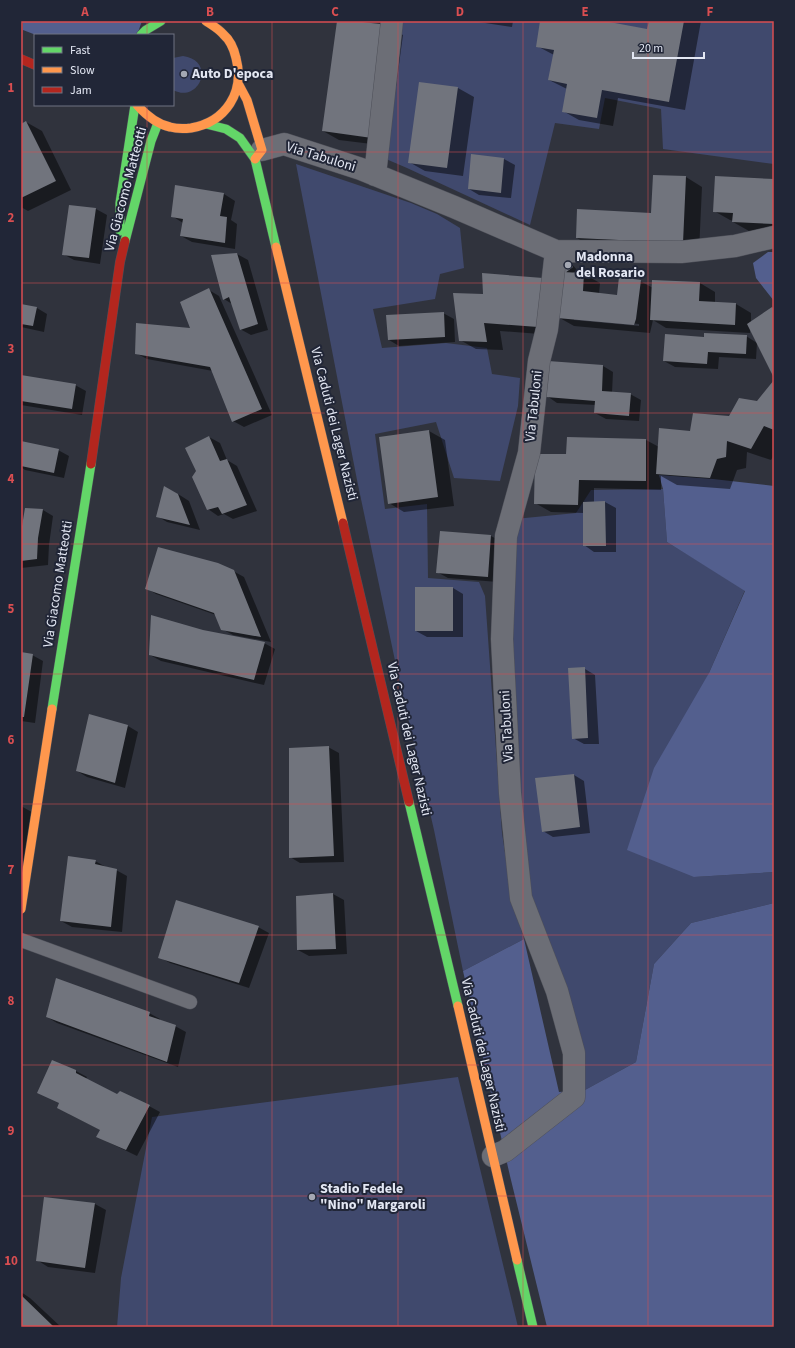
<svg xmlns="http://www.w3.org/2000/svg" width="795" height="1348" viewBox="0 0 795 1348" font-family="'Source Sans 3',sans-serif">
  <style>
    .green { fill: #40496d }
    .forest { fill: #535f8e }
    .shadow { fill: #0007; fill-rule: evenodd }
    .building { fill: #71747d }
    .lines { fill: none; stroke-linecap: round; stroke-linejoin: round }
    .lane-casing { stroke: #4e5059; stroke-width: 15 }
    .street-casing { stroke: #4e5059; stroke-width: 23 }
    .fast-casing { stroke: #4e5059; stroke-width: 10 }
    .slow-casing { stroke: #4e5059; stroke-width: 10 }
    .jam-casing { stroke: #4e5059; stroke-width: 10 }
    .lane { stroke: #6c6e76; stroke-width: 14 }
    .street { stroke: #6c6e76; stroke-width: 22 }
    .fast { stroke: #63d668; stroke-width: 9 }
    .slow { stroke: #ff974d; stroke-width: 9 }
    .jam { stroke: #b3261e; stroke-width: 9 }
    .grid { fill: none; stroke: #d94e51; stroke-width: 1; stroke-opacity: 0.55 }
    .poi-dot { fill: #a4a8b3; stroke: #212637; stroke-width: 1.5 }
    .labels { text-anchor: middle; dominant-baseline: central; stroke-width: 4; stroke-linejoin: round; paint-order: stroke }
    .poi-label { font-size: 14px; font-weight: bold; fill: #e3e7f3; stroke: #212637; text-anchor: start }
    .street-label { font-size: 14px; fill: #e3e7f3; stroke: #212637 }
    .neatline { fill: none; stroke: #d94e51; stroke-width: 1.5 }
    .grid-label { font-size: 13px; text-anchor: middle; font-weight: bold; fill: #d94e51 }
  </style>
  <rect width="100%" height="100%" fill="#30333d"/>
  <path class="green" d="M 398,21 L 774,21 L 774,164 L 663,149 L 661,109 L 605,98 L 599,129 L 555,123 L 530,225 L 407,168 L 379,156 Z
    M 183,56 C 217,61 199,104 173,90 L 173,58 Z
    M 296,164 L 411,203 L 437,214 L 460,228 L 464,268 L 440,274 L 435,299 L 373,309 L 382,348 L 446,343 L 487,348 L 492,374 L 520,378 L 518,406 L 500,481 L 454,478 L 436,422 L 375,434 L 385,509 L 427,504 L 428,578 L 479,582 L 485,596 L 502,833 L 512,899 L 524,939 L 463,971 L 434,830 L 397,670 L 357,480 Z
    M 663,489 L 667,542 L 745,590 L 709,673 L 694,877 L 774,872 L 774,903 L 691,923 L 654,964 L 636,1062 L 585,1090 L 528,889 L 507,645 L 515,519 L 576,513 L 591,490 Z
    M 458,1077 L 518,1327 L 117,1327 L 121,1278 L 152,1117 Z"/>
  <path class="forest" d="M 23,21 L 142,21 L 137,35 L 36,35 L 23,30 Z
    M 768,252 L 774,252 L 774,301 L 756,278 L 753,263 Z
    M 659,475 L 713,479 L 774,486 L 774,872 L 694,877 L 627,850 L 654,768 L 709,673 L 745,591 L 667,542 L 663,489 Z
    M 774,903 L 774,1327 L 547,1327 L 510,1176 L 463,971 L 524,939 L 559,1092 L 585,1090 L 636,1062 L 654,964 L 691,923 Z"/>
  <path class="shadow" d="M 338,21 L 387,26 L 403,35 L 388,146 L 339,140 L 323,131 Z
    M 472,21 L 513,21 L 512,27 Z
    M 541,21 L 608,21 L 607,23 L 648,30 L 650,21 L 701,21 L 685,110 L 618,98 L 613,126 L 579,120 L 563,111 L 567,89 L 549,80 L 554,55 L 537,46 Z
    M 420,83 L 458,88 L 474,97 L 463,176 L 425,171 L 409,162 Z
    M 26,122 L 42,131 L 71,190 L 28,211 L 21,207 L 21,125 Z
    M 472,155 L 504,159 L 515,165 L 511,198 L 479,195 L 469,189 Z
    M 654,176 L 686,177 L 702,187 L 699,252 L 592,247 L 577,238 L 652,214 Z
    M 774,180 L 774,232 L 749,231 L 733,222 L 733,221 L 730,220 L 714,211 Z
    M 176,186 L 224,194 L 235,201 L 231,220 L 237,224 L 235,249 L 192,242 L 181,236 L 183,223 L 172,216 Z
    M 70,206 L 96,209 L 107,215 L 100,264 L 74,260 L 63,254 Z
    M 237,254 L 248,260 L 268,330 L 251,335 L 240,329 L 232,304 L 224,299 Z
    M 566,260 L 571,263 L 577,270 L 573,273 L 584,274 L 600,283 L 599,294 L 618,296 L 640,281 L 653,288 L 700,283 L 715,292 L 715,303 L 736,304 L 751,313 L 751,323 L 774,309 L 774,376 L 750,329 L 750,333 L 666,328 L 653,320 L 650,333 L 574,326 L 558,317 L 567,273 L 560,265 ZM 574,318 L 639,324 L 639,326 L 574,320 Z
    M 209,290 L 219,296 L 272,415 L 244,427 L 233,421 L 213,371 L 147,359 L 136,353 L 191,329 Z
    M 484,295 L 553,335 L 500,331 L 503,350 L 476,349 L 460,340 Z
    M 21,305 L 37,308 L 47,314 L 44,332 L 21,327 Z
    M 443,313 L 454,319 L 455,342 L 399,346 L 389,340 Z
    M 746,336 L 757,343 L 756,359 L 719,357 L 718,369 L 675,367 L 664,361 L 705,338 Z
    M 603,366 L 613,372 L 612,393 L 630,394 L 641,400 L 639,421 L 606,419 L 595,413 L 596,405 L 557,403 L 547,396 Z
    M 21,376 L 75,385 L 86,391 L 82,415 L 21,405 Z
    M 774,382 L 774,455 L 771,460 L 747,452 L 746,468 L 737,470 L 730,489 L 677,485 L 661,476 L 661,490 L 594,488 L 594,503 L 605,502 L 616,508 L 616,552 L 594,552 L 584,545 L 584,513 L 551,512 L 535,503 L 567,455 L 646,440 L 659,447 L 691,432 L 730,417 L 758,402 Z
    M 429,431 L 445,440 L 454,506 L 404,512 L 389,503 Z
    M 209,437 L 220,443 L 227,460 L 237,466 L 257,511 L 233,519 L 224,514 L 218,516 L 208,509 Z
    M 21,442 L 58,450 L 69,456 L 64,478 L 25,470 L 21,467 Z
    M 178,494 L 189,501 L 200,530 L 167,522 L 157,516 Z
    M 43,510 L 53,516 L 49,545 L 48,565 L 21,568 L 21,539 Z
    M 441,532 L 491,536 L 502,542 L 498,582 L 448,578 L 437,572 Z
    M 233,571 L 244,577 L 271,642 L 233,635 L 222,629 L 216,615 L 156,594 L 146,588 Z
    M 453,588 L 463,594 L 463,637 L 427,637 L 416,631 Z
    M 202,631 L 264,643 L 275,649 L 264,685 L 161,661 L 150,655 Z
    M 21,653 L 32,655 L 43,661 L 35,723 L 21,721 Z
    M 585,669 L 595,675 L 599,744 L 584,744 L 573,738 Z
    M 128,726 L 138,732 L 125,788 L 87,777 L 77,771 Z
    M 328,747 L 339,753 L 344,862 L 300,863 L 290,857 Z
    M 574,775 L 584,781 L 590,833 L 553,837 L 543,831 Z
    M 21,806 L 37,815 L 21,913 Z
    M 95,861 L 106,867 L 116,870 L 127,876 L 122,932 L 72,927 L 61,921 Z
    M 333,894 L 344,900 L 347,954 L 309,956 L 298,950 L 297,896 Z
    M 258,927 L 269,933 L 249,988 L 170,963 L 159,957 Z
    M 149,1013 L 160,1019 L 160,1020 L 175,1026 L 186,1032 L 178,1067 L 57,1023 L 47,1017 Z
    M 76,1071 L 87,1077 L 86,1079 L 117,1095 L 149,1106 L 160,1112 L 137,1156 L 108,1142 L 101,1130 L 69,1114 Z
    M 45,1198 L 95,1204 L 106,1210 L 95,1273 L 48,1267 L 37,1260 Z
    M 21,1292 L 30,1298 L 61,1327 L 21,1327 Z"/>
  <path class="building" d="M 337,21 L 354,21 L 388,25 L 372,138 L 322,131 Z
    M 540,21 L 604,21 L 647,29 L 649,21 L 684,21 L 669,102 L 602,90 L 597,118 L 562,112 L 567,84 L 548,80 L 554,50 L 536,47 Z
    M 419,82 L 458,87 L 447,168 L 408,163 Z
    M 26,121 L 56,181 L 21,198 L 21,124 Z
    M 471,154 L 504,158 L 501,193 L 468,189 Z
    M 653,175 L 686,176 L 683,243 L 576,238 L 577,209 L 651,213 Z
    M 715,176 L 774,179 L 774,224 L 732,222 L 733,213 L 713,212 Z
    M 175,185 L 224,193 L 220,216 L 227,217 L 225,243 L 180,236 L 183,219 L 171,217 Z
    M 69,205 L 96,208 L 89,258 L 62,255 Z
    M 237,253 L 258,324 L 240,330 L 229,297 L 223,300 L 211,255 Z
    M 566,259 L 573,267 L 565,273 L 559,265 Z
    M 562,272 L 584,273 L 583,291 L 617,295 L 619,277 L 641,280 L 636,319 L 634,325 L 557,318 Z
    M 482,273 L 543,278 L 538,327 L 484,323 L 487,342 L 459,341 L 453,293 L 483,294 Z
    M 652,280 L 700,282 L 699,301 L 736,303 L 735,325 L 650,320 Z
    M 209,288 L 262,409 L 232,422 L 210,367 L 135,354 L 136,323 L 190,328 L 180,302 Z
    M 21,304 L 37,307 L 33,326 L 21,324 Z
    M 772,307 L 774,309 L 774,378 L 747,324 Z
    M 444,312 L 445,337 L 388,340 L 386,315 Z
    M 704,333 L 747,335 L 746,354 L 708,352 L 707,364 L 663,361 L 665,334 L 704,337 Z
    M 548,361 L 603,365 L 602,391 L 631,393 L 629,416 L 594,413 L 595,401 L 546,397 Z
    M 21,375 L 76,384 L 72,409 L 21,401 Z
    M 774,380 L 774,430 L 764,426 L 751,449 L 727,441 L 726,457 L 717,459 L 710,478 L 656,474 L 659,428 L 690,431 L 693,413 L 729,416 L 739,398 L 757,401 Z
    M 429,430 L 438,497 L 388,504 L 379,437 Z
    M 209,436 L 220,461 L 227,459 L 247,505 L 222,514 L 218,507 L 207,510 L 192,477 L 196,471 L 185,448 Z
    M 567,437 L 646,439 L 646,481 L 579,480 L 578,505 L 534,504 L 535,454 L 566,454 Z
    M 21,441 L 59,449 L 54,473 L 21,466 Z
    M 164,486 L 178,494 L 190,525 L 156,517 Z
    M 605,501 L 606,546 L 583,546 L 583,502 Z
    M 25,508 L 43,509 L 38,538 L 37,559 L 21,561 L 21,532 Z
    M 440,531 L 491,535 L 488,577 L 436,573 Z
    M 158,547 L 218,563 L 234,570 L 261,637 L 221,630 L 214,613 L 145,589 Z
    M 415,587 L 453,587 L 453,631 L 415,631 Z
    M 151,615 L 203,630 L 265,642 L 254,680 L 149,655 Z
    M 21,652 L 33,654 L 24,717 L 21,717 Z
    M 585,667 L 588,738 L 572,739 L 568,668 Z
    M 89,714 L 128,725 L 115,783 L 76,771 Z
    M 329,746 L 334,856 L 289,858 L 289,748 Z
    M 574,774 L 580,827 L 542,832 L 535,778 Z
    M 68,856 L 96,860 L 95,864 L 117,869 L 111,927 L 60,921 Z
    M 333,893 L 336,949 L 297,950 L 296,896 Z
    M 176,900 L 259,926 L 239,983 L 158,958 Z
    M 56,978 L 150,1012 L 149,1016 L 176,1025 L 167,1062 L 46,1017 Z
    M 52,1060 L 76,1070 L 76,1073 L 117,1094 L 120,1091 L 150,1105 L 126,1150 L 96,1137 L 100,1130 L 57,1108 L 59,1103 L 37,1093 Z
    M 44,1197 L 95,1203 L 85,1268 L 36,1261 Z
    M 21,1295 L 54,1327 L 21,1327 Z"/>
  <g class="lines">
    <g class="lane-casing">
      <path id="lane" d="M 21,940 L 190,1002"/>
    </g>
    <g class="street-casing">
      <path id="street" d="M 262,150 L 284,144 L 361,169 L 454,207 L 556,251 L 681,252 L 735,246 L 774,237
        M 375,175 L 392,21
        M 493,1156 L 505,1151 L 574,1097 L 574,1053 L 557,991 L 521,898 L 510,793 L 502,639 L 506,536 L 529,453 L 539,361 L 547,329 L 556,251"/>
    </g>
    <g class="fast-casing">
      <path id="fast" d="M 141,35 L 146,30 L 161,21
        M 206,124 L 226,129 L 240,138 L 255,159 L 276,247
        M 120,231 L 120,203 L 135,105
        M 125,241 L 151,141 L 158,123
        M 52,709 L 91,464
        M 409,802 L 458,1006
        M 517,1260 L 533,1327"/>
    </g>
    <g class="slow-casing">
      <path id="slow" d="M 239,85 L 247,100 L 262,150 L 255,159
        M 137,105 C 146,115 156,124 170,127 C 177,129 183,129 191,128 C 226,122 245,92 236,58 C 234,49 230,40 223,34 C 219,29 212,25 206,21
        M 276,247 L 343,523
        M 21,909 L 52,709
        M 458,1006 L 517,1260"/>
    </g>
    <g class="jam-casing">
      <path id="jam" d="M 21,59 L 35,65
        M 91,464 L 120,262 L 125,241
        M 343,523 L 409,802"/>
    </g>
    <use href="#lane" class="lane"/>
    <use href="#street" class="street"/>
    <use href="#fast" class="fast"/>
    <use href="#slow" class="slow"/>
    <use href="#jam" class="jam"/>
  </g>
  <path class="grid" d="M 147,21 L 147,35M 272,21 L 272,1327M 398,21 L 398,1327M 523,21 L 523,1327M 648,21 L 648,1327M 147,105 L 147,1327M 21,152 L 774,152M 21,283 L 774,283M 21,413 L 774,413M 21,544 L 774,544M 21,674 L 774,674M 21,804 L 774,804M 21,935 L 774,935M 21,1065 L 774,1065M 21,1196 L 774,1196"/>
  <g class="poi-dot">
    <circle cx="184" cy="74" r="4"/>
    <circle cx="568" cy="265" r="4"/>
    <circle cx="312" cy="1197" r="4"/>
  </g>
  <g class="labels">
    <g class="poi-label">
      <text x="192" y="74">Auto D'epoca</text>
      <text x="576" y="257">Madonna<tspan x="576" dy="16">del Rosario</tspan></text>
      <text x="320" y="1189">Stadio Fedele<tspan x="320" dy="16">"Nino" Margaroli</tspan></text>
    </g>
    <g class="street-label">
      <text transform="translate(321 157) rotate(17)">Via Tabuloni</text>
      <text transform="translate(126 189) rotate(-75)">Via Giacomo Matteotti</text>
      <text transform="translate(534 406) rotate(-84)">Via Tabuloni</text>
      <text transform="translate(334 424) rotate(76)">Via Caduti dei Lager Nazisti</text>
      <text transform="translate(58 584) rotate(-81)">Via Giacomo Matteotti</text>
      <text transform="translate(507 726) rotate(-93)">Via Tabuloni</text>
      <text transform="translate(409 739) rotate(77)">Via Caduti dei Lager Nazisti</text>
      <text transform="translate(483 1055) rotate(77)">Via Caduti dei Lager Nazisti</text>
    </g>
  </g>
  <rect width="795" height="1348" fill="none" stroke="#212637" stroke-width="44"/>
  <rect x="34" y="34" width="140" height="72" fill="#212637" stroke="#6f7382"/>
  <rect x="42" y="47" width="20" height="6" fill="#63d668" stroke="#6f7382"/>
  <text x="70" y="54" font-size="12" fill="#e3e7f3">Fast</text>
  <rect x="42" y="67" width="20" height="6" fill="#ff974d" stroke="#6f7382"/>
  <text x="70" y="74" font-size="12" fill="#e3e7f3">Slow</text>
  <rect x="42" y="87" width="20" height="6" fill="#b3261e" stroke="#6f7382"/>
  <text x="70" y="94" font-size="12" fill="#e3e7f3">Jam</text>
  <path d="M633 52v6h71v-6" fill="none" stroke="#e3e7f3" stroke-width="2"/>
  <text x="639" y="52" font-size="12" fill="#e3e7f3" stroke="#212637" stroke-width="3" paint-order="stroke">20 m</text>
  <rect x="22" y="22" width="751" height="1304" class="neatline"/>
  <g class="grid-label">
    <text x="85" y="16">A</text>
    <text x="210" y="16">B</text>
    <text x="335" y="16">C</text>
    <text x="460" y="16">D</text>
    <text x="585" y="16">E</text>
    <text x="710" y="16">F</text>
    <text x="11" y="92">1</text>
    <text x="11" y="222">2</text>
    <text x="11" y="353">3</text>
    <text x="11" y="483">4</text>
    <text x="11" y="613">5</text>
    <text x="11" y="744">6</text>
    <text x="11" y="874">7</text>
    <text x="11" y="1005">8</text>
    <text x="11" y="1135">9</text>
    <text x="11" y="1265">10</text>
  </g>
</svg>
